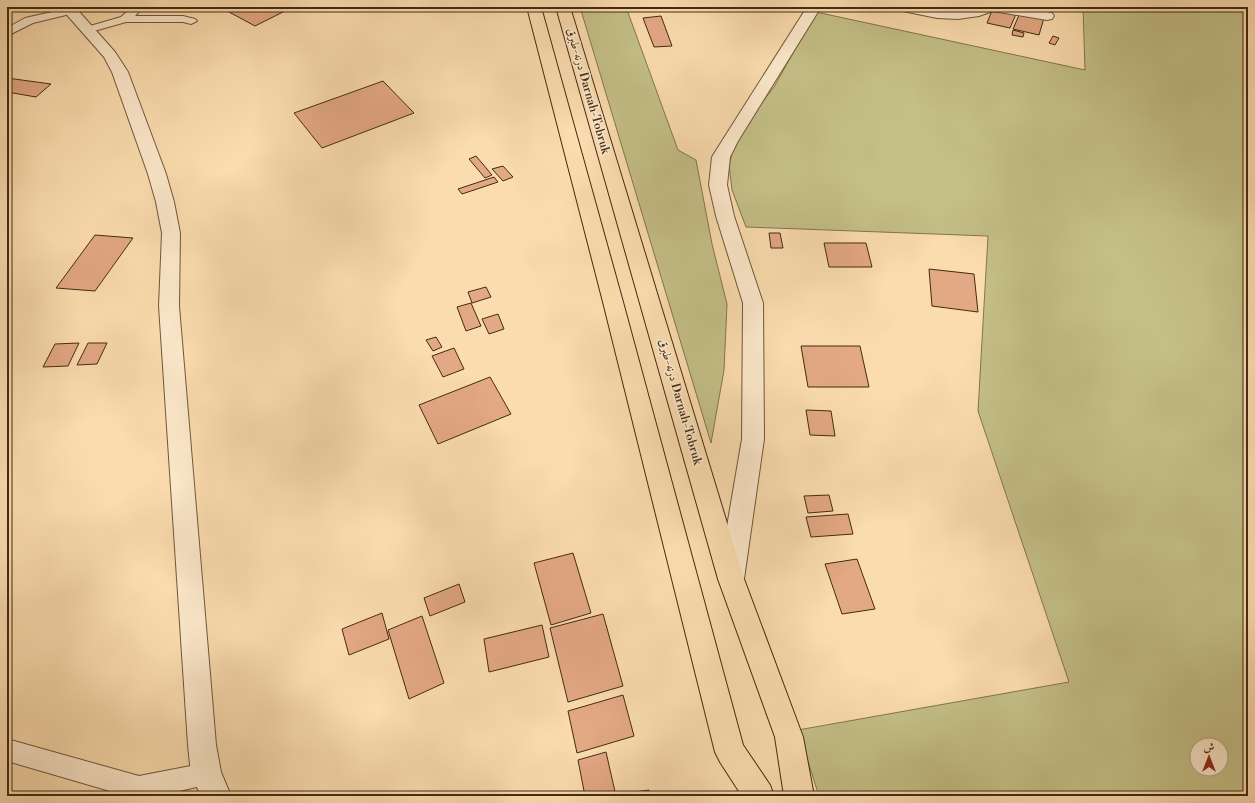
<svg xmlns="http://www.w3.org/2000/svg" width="1255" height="803" viewBox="0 0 1255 803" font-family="'Libre Bodoni',Amiri,serif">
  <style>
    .green { fill: #c4bf87; stroke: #83754c; fill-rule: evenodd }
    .building { fill: #e3a884; stroke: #422b12 }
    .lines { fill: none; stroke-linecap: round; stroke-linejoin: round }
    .lane-casing { stroke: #705739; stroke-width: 2 }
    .street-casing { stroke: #705739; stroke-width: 2 }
    .highway-casing { stroke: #422b12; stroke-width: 2 }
    .lane { fill: #fce8cb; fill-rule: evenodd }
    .street { fill: #fce8cb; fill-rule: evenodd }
    .highway { fill: #fbdcaf; fill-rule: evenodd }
    .labels { text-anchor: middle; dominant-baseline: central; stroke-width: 3.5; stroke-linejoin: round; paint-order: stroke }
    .street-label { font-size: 12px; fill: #422b12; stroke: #fce8cb }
  </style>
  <rect width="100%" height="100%" fill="#fbdcaf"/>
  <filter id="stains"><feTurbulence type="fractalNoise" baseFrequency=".005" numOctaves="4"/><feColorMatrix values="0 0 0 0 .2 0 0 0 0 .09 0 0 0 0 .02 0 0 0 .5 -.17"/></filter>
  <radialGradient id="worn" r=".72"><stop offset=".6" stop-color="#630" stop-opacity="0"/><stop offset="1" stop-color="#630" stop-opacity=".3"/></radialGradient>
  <path class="green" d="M 580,7 L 626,7 L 678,150 L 696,160 L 712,244 L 727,304 L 724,370 L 711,443 Z
    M 1083,7 L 1248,7 L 1248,796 L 819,796 L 798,730 L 1069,682 L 978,411 L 988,236 L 746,227 L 732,190 L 729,165 L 737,135 L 774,87 L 816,12 L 1085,70 ZM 1197,745 L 1221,745 L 1221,769 L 1197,769 Z"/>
  <path class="building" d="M 239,7 L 277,7 L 285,11 L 255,26 L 229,12 Z
    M 993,8 L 1016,14 L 1010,28 L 987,23 Z
    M 1020,13 L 1044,18 L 1039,35 L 1013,29 Z
    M 661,16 L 672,46 L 654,47 L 643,18 Z
    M 1013,30 L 1024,33 L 1023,37 L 1012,35 Z
    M 1053,36 L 1059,38 L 1055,45 L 1049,43 Z
    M 7,78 L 51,84 L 36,97 L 7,92 Z
    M 383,81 L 414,113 L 322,148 L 294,113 Z
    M 476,156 L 492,175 L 485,178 L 469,159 Z
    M 503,166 L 513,177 L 503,181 L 492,169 Z
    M 494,177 L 498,182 L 462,194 L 458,189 Z
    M 769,233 L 780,233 L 783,248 L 771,248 Z
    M 95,235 L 133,238 L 95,291 L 56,288 Z
    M 824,243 L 866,243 L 872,267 L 829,267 Z
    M 929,269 L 974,274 L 978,312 L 932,306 Z
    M 486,287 L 491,297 L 472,303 L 468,292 Z
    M 471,303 L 481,326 L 466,331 L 457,307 Z
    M 498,314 L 504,329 L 489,334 L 482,319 Z
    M 436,337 L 442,347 L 433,351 L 426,340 Z
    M 79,343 L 68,366 L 43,367 L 55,344 Z
    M 88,343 L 107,343 L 97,364 L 77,365 Z
    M 801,346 L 860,346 L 869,387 L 808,387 Z
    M 454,348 L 464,369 L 443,377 L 432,356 Z
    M 490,377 L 511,414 L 438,444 L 419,405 Z
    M 806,410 L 831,411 L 835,436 L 810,435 Z
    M 829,495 L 833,511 L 808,513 L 804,496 Z
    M 848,514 L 853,534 L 811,537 L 806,517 Z
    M 573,553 L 591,613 L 551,625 L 534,563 Z
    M 857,559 L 875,609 L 842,614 L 825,564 Z
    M 459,584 L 465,602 L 430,616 L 424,598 Z
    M 382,613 L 389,639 L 349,655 L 342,629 Z
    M 603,614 L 623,686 L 568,702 L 550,628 Z
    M 422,616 L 444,683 L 409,699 L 388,630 Z
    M 542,625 L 549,657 L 489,672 L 484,639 Z
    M 623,695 L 634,736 L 577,753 L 568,711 Z
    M 606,752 L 616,796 L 585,796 L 578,760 Z
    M 649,790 L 649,796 L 620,796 L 620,794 Z"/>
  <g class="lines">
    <g class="lane-casing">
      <path id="lane" d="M 132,7 L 143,7 L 135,16 L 183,16 L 195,19 L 197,21 L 191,24 L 183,22 L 126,22 L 87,33 L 81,30 L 83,28 L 121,17 Z
        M 70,8 L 74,9 L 75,11 L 74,13 L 33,23 L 7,36 L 7,28 L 25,18 Z
        M 7,739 L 139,776 L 206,763 L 214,766 L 217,774 L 214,782 L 206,785 L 156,796 L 127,796 L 7,761 Z"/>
    </g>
    <g class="street-casing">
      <path id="street" d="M 60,7 L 75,7 L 115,52 L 128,72 L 166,174 L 174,202 L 180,233 L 179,306 L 216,745 L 221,772 L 231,796 L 201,796 L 191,774 L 188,745 L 159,306 L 162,233 L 156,202 L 148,174 L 112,72 L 104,57 Z
        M 807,7 L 821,7 L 738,141 L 730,157 L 727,185 L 734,216 L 763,303 L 764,439 L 744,579 L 740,587 L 731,591 L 722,587 L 718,579 L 742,439 L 743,303 L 716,216 L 709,185 L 712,157 L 722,141 Z
        M 896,7 L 924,7 L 958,11 L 978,7 L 1020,7 L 1052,13 L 1054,16 L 1052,19 L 1047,20 L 993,11 L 979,16 L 958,19 L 937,18 L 903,11 L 898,10 Z"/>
    </g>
    <g class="highway-casing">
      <path id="highway" d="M 527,7 L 541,7 L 623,302 L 743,745 L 770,785 L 774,796 L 742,796 L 720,762 L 715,752 L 603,302 Z
        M 556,7 L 570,7 L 744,579 L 803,737 L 814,796 L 784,796 L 775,737 L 718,579 Z"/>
    </g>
    <use href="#lane" class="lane"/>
    <use href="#street" class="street"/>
    <use href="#highway" class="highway"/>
  </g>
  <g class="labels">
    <g class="street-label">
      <text transform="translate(588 91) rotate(74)">درنه-طبرق Darnah-Tobruk</text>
      <text transform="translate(680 402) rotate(74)">درنه-طبرق Darnah-Tobruk</text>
    </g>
  </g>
  <rect width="1255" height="803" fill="none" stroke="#fbdcaf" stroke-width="24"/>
  <rect x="8" y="8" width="1239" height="787" fill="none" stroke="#422b12" stroke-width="2"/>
  <rect x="12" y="12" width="1231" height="779" fill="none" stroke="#422b12"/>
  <g transform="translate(1209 757)"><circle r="19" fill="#fce8cb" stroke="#b29c81"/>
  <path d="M0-3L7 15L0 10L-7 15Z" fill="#8f2418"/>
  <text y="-6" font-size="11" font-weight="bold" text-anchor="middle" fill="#422b12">ش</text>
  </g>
  <rect width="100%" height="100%" filter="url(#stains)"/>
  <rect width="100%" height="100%" fill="url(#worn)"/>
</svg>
